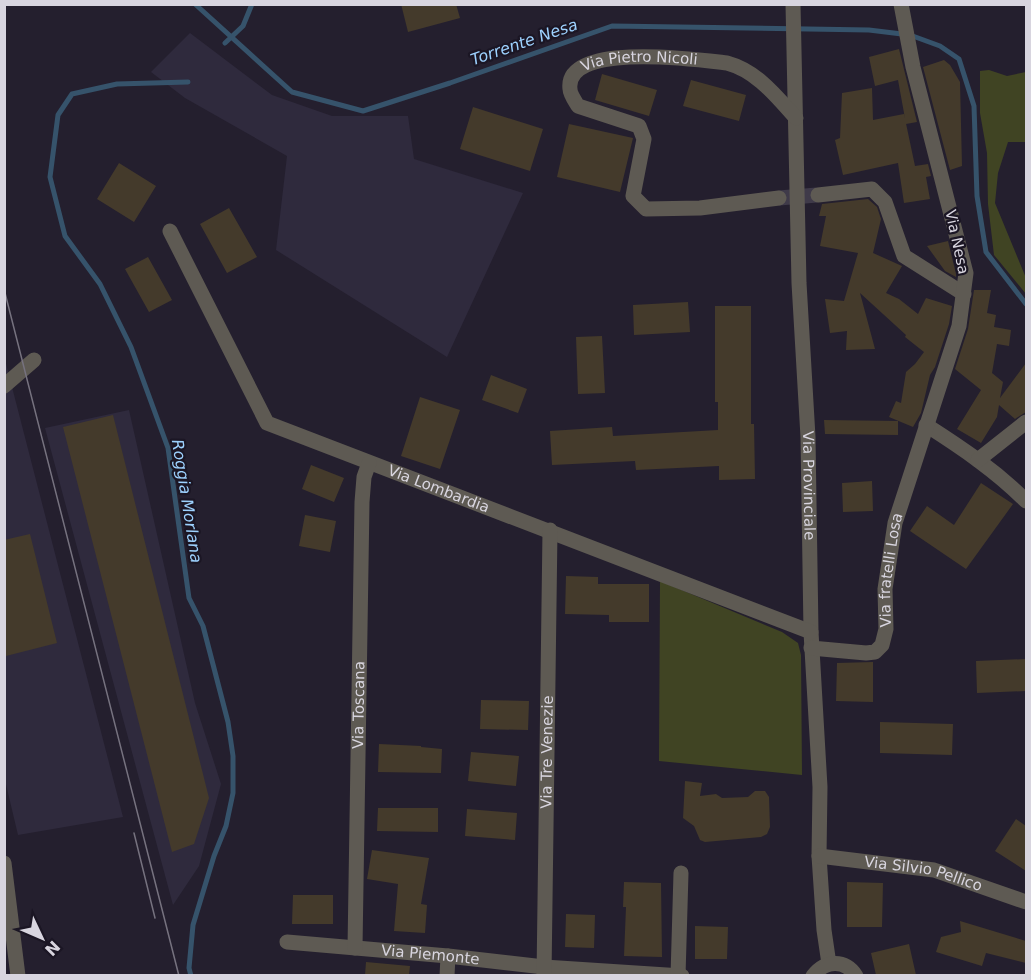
<svg xmlns="http://www.w3.org/2000/svg" width="1031" height="980" viewBox="0 0 1031 980" font-family="'DejaVu Sans',sans-serif">
  <style>
    .built { fill: #2f2a3d }
    .green { fill: #404423 }
    .lines { fill: none; stroke-linecap: round; stroke-linejoin: round }
    .stream { stroke: #36536b; stroke-width: 5 }
    .building { fill: #443a2b }
    .minor-tunnel { stroke: #3f3a49; stroke-width: 15; stroke-dasharray: 15 8; stroke-linecap: butt }
    .minor { stroke: #5e5a53; stroke-width: 15 }
    .tram { stroke: #76727f; stroke-width: 1.5 }
    .labels { text-anchor: middle; dominant-baseline: central; stroke-width: 4.5; stroke-linejoin: round; paint-order: stroke }
    .street-label { font-size: 15px; fill: #d8d5df; stroke: #1b1624 }
    .water-label { font-size: 16px; font-style: italic; fill: #9dd1fe; stroke: #1b1624 }
  </style>
  <rect width="100%" height="100%" fill="#241f2e"/>
  <path class="built" d="M 190,33 L 272,95 L 332,116 L 408,116 L 414,159 L 523,193 L 447,357 L 276,250 L 287,156 L 185,98 L 151,72 Z
    M 4,356 L 123,817 L 18,835 L 4,776 Z
    M 129,410 L 195,703 L 221,784 L 199,866 L 173,905 L 45,428 Z"/>
  <path class="green" d="M 989,70 L 1007,76 L 1026,72 L 1026,142 L 1008,142 L 998,173 L 995,203 L 1026,278 L 1026,294 L 994,255 L 988,204 L 987,153 L 980,113 L 980,71 Z
    M 660,581 L 782,632 L 798,643 L 801,655 L 802,775 L 659,761 Z"/>
  <g class="lines">
    <path class="stream" d="M 195,4 L 292,92 L 363,111 L 450,83 L 612,26 L 869,30 L 910,35 L 940,46 L 959,59 L 974,106 L 977,196 L 986,252 L 1026,304
      M 225,43 L 243,26 L 252,4
      M 188,82 L 117,84 L 72,94 L 58,115 L 50,177 L 65,236 L 100,284 L 131,347 L 168,448 L 189,598 L 203,626 L 228,722 L 233,756 L 233,793 L 226,826 L 214,856 L 193,925 L 189,968 L 191,976"/>
  </g>
  <path class="building" d="M 401,4 L 456,4 L 460,18 L 408,32 Z
    M 899,49 L 917,122 L 906,124 L 898,80 L 875,86 L 869,57 Z
    M 944,60 L 950,65 L 960,82 L 962,166 L 950,170 L 923,67 Z
    M 602,74 L 657,90 L 649,116 L 595,100 Z
    M 691,80 L 746,95 L 739,121 L 683,106 Z
    M 872,88 L 873,120 L 904,114 L 915,166 L 928,164 L 931,176 L 926,177 L 930,199 L 904,203 L 898,163 L 843,175 L 835,140 L 840,138 L 842,93 Z
    M 473,107 L 543,129 L 530,171 L 460,149 Z
    M 569,124 L 633,138 L 620,192 L 557,177 Z
    M 119,163 L 156,186 L 134,222 L 97,199 Z
    M 868,199 L 877,207 L 881,219 L 873,253 L 902,266 L 886,293 L 899,299 L 918,314 L 926,298 L 952,306 L 949,324 L 935,367 L 930,375 L 921,413 L 913,427 L 889,417 L 896,401 L 901,403 L 906,372 L 915,364 L 924,352 L 905,337 L 906,335 L 860,293 L 875,349 L 846,350 L 847,331 L 830,333 L 825,299 L 844,301 L 858,253 L 820,246 L 826,216 L 819,216 L 822,204 Z
    M 229,208 L 257,257 L 227,273 L 200,224 Z
    M 948,241 L 956,274 L 956,277 L 945,271 L 927,246 Z
    M 148,257 L 172,300 L 149,312 L 125,269 Z
    M 974,290 L 991,290 L 987,313 L 996,315 L 994,327 L 1011,330 L 1009,346 L 997,344 L 992,373 L 1003,382 L 1000,398 L 1026,363 L 1026,412 L 1015,419 L 999,405 L 997,417 L 981,443 L 957,429 L 981,390 L 955,369 L 968,329 Z
    M 688,302 L 690,332 L 634,335 L 633,305 Z
    M 715,306 L 751,306 L 751,424 L 754,424 L 755,479 L 719,480 L 719,466 L 636,470 L 635,461 L 552,465 L 550,431 L 612,427 L 613,436 L 718,430 L 718,402 L 715,402 Z
    M 602,336 L 605,393 L 578,394 L 576,337 Z
    M 491,375 L 527,389 L 518,413 L 482,400 Z
    M 420,397 L 460,410 L 440,469 L 401,456 Z
    M 113,415 L 209,798 L 194,844 L 172,852 L 63,427 Z
    M 824,420 L 898,421 L 898,435 L 825,434 Z
    M 311,465 L 344,478 L 334,502 L 302,489 Z
    M 872,481 L 873,511 L 843,512 L 842,483 Z
    M 981,483 L 1013,504 L 966,569 L 910,531 L 927,506 L 954,525 Z
    M 305,515 L 336,521 L 330,552 L 299,546 Z
    M 30,534 L 57,643 L 6,656 L 4,648 L 4,540 Z
    M 566,576 L 598,577 L 598,584 L 649,584 L 649,622 L 609,622 L 609,615 L 565,614 Z
    M 1026,659 L 1026,691 L 977,693 L 976,661 Z
    M 873,662 L 873,702 L 836,701 L 837,663 Z
    M 481,700 L 529,701 L 528,730 L 480,729 Z
    M 880,722 L 953,724 L 952,755 L 880,753 Z
    M 379,744 L 421,746 L 421,747 L 442,749 L 441,773 L 378,772 Z
    M 471,752 L 519,756 L 516,786 L 468,781 Z
    M 685,781 L 702,783 L 700,796 L 716,794 L 722,798 L 748,797 L 755,791 L 765,791 L 769,797 L 770,827 L 767,834 L 761,837 L 705,842 L 700,840 L 694,826 L 683,818 Z
    M 378,808 L 438,808 L 438,832 L 377,831 Z
    M 467,809 L 517,813 L 515,840 L 465,836 Z
    M 1016,819 L 1026,826 L 1026,871 L 995,851 Z
    M 372,850 L 429,858 L 421,904 L 427,905 L 425,933 L 394,931 L 398,884 L 367,879 Z
    M 624,882 L 661,883 L 662,957 L 624,956 L 626,907 L 623,907 Z
    M 847,882 L 883,883 L 882,927 L 847,927 Z
    M 293,895 L 333,895 L 333,924 L 292,924 Z
    M 566,914 L 595,915 L 594,948 L 565,947 Z
    M 960,921 L 1026,941 L 1026,963 L 986,953 L 982,966 L 936,952 L 941,937 L 961,932 Z
    M 695,926 L 728,927 L 727,959 L 695,959 Z
    M 909,944 L 916,975 L 876,975 L 871,953 Z
    M 366,962 L 410,966 L 409,975 L 365,975 Z"/>
  <g class="lines">
    <path class="minor-tunnel" d="M 779,198 L 818,195"/>
    <g class="minor">
      <path id="s1" d="M 793,4 L 799,283 L 808,437 L 811,632 L 820,787 L 819,856 L 824,930 L 829,964"/>
      <path d="M 818,195 L 872,189 L 885,202 L 904,256 L 964,294"/>
      <path id="s2" d="M 779,198 L 700,208 L 646,209 L 633,196 L 644,139 L 639,126 L 578,106 C 575,101 570,94 570,89 C 564,41 700,60 727,63 C 757,71 776,96 796,118"/>
      <path id="s3" d="M 170,231 L 267,423 L 811,632"/>
      <path d="M 4,386 L 34,360"/>
      <path d="M 926,425 C 962,448 996,471 1026,501"/>
      <path d="M 978,460 L 1026,422"/>
      <path id="s4" d="M 811,648 L 866,653 L 875,652 L 882,645 L 886,629 L 885,589 L 895,523 L 959,326 L 966,273 L 913,67 L 901,4"/>
      <path id="s5" d="M 819,856 L 934,870 L 1026,902"/>
      <path d="M 4,863 L 18,976"/>
      <path id="s6" d="M 287,942 L 448,956 L 544,967 L 682,976"/>
      <path id="s7" d="M 355,948 L 362,502 L 364,477 L 369,463"/>
      <path d="M 447,976 L 448,956"/>
      <path id="s8" d="M 544,976 L 550,530"/>
      <path d="M 678,976 L 681,873"/>
      <path d="M 813,976 C 825,960 845,959 856,976"/>
    </g>
    <path class="tram" d="M 4,289 L 179,976
      M 134,833 L 155,918"/>
  </g>
  <g class="labels">
    <g class="street-label">
      <text stroke="none"><textPath href="#s2" startOffset="392">Via Pietro Nicoli</textPath></text>
      <text transform="translate(957 242) rotate(78)">Via Nesa</text>
      <text stroke="none"><textPath href="#s1" startOffset="482">Via Provinciale</textPath></text>
      <text stroke="none"><textPath href="#s3" startOffset="399">Via Lombardia</textPath></text>
      <text stroke="none"><textPath href="#s4" startOffset="150">Via fratelli Losa</textPath></text>
      <text stroke="none"><textPath href="#s7" startOffset="243">Via Toscana</textPath></text>
      <text stroke="none"><textPath href="#s8" startOffset="224">Via Tre Venezie</textPath></text>
      <text stroke="none"><textPath href="#s5" startOffset="106">Via Silvio Pellico</textPath></text>
      <text stroke="none"><textPath href="#s6" startOffset="144">Via Piemonte</textPath></text>
    </g>
    <g class="water-label">
      <text transform="translate(524 42) rotate(-19)">Torrente Nesa</text>
      <text transform="translate(187 501) rotate(81)">Roggia Morlana</text>
    </g>
  </g>
  <rect width="1031" height="980" fill="none" stroke="#d8d5df" stroke-width="12"/>
  <g transform="translate(42 938) rotate(134)" stroke="#1b1624" stroke-width="4.5" paint-order="stroke">
  <path d="M0-4.5L10 22L0 15L-10 22Z" fill="#d8d5df"/>
  <text y="-9" font-size="16" font-weight="bold" text-anchor="middle" fill="#d8d5df">N</text>
  </g>
</svg>
